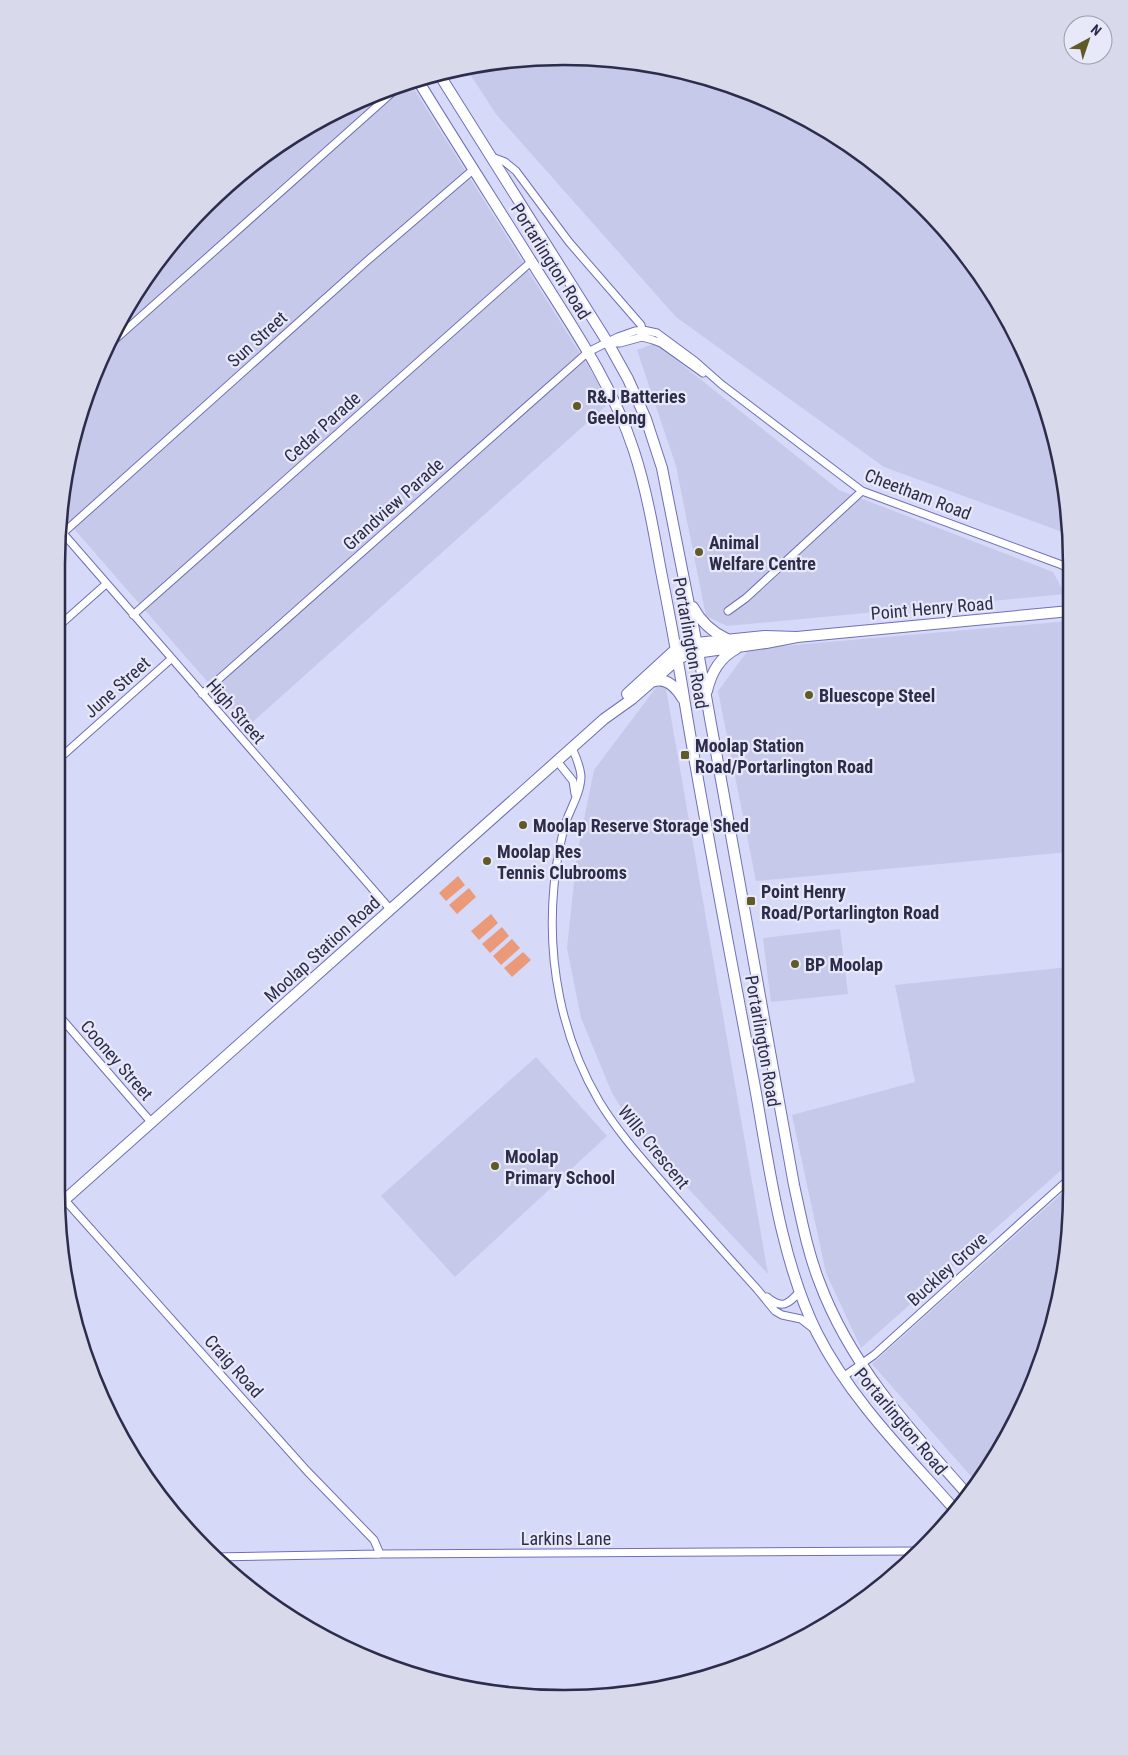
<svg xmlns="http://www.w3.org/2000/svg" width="1128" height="1755" viewBox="0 0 1128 1755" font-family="'Roboto Condensed',sans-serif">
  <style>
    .built { fill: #c7c9ea }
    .green { fill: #ea9a79 }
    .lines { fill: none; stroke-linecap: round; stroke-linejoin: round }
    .street-casing { stroke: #706fb7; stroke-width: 9 }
    .secondary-casing { stroke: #706fb7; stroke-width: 12 }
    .street { stroke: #fff; stroke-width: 7 }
    .secondary { stroke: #fff; stroke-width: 10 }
    .poi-dot { fill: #605a27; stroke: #e7e8f8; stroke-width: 2 }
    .labels { text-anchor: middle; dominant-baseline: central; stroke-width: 4.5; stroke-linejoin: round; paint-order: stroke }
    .street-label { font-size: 18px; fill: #2d2d4b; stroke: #e7e8f8 }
    .poi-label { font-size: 18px; font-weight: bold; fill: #2d2d4b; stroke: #e7e8f8; text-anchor: start }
    .rim { fill: none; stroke: #2d2d4b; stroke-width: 2.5 }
  </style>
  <rect width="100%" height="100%" fill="#d7d9f9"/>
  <path class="built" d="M 597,57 L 696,74 L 789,109 L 873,161 L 967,255 L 1019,339 L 1054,432 L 1071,535 L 884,467 L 676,317 L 496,114 L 466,68 L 498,61 Z
    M 409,81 L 605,393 L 608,404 L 247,727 L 61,514 L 61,498 L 95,369 L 161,255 L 229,182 L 310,124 L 401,83 Z
    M 655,343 L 839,490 L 1053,572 L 1065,594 L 727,626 L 706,616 L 676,466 L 637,350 Z
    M 1070,621 L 1069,852 L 756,881 L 718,691 L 749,649 Z
    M 664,677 L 768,1274 L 638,1135 L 612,1093 L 581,1018 L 567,948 L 577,854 L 594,770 Z
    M 840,929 L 848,994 L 771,1002 L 763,938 Z
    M 1069,967 L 1068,1164 L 861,1348 L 826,1273 L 792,1115 L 915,1082 L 895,985 Z
    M 536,1057 L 607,1136 L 455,1277 L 381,1196 Z
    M 1068,1188 L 1067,1257 L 1033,1385 L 977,1483 L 872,1364 Z"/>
  <path class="green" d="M 458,876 L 465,885 L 446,901 L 439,893 Z
    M 469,888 L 476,897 L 457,914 L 449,905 Z
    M 491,914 L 498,923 L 479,940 L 471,931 Z
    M 502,927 L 509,936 L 490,953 L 482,944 Z
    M 512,939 L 520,948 L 501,965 L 493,956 Z
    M 523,952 L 531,960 L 512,977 L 504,968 Z"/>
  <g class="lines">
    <g class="street-casing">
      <path id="street" d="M 492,157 L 505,162 L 516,171 L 569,242 L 641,325 L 644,337
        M 608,343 L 620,343 L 642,337 L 653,340 L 661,343 L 703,373
        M 110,344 L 404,82
        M 61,531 L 390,909
        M 63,533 L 367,261 L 474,169
        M 728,611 L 746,598 L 862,491
        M 133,615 L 532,261
        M 61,624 L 106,584
        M 202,694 L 588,352 L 618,337 L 635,331 L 643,330 L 657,333 L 695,361 L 721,384 L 862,491 L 1062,565 L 1070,571
        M 572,748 C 576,757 580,765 581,776 C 581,791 572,806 567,819 C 560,841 556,863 554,886 C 547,960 561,1036 599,1101 C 619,1134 644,1161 669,1190 C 698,1223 727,1256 757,1289 L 775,1311 L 782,1315 L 801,1319 L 815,1330
        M 61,757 L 171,659
        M 557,761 L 573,781 L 575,794
        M 61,1018 L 151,1122
        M 64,1199 L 307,1471 L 374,1540 L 380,1554
        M 767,1297 C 782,1310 789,1304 800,1291
        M 843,1377 L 874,1355 L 1068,1180
        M 213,1557 L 380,1554 L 919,1551"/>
    </g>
    <g class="secondary-casing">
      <path id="secondary" d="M 439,74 L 608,343 L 628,379 L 646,419 L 662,468 L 695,635 L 794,1185 C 801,1217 807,1250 819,1281 C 850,1365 910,1430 969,1496
        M 417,79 C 457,144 498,208 538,272 C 574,329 613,386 634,451 C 646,488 653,527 660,566 C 669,612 678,658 685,704 C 706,831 731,957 754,1082 C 769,1164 780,1258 817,1333 C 851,1400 907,1455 956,1511
        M 693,607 C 701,622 712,632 727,639
        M 652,682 C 666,676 676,687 683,699
        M 707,691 C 711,673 719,658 736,649
        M 627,694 L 676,649 L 686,644 L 765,636 L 797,637 L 1070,611
        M 61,1203 L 557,761 L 604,719 L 632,699 L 678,659 L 689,654 L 766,643 L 797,637"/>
    </g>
    <use href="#street" class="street"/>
    <use href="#secondary" class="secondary"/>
  </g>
  <g class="poi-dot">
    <circle cx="577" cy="406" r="5"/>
    <circle cx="699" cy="552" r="5"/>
    <circle cx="809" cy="695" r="5"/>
    <rect x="680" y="750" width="10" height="10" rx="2.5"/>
    <circle cx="523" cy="825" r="5"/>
    <circle cx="487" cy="861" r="5"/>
    <rect x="746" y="896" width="10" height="10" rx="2.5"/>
    <circle cx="795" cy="964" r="5"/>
    <circle cx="495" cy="1166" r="5"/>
  </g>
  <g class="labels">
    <g class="street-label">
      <text transform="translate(551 261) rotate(58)">Portarlington Road</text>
      <text transform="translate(257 339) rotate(-42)">Sun Street</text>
      <text transform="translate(322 427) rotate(-42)">Cedar Parade</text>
      <text transform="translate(918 494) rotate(21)">Cheetham Road</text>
      <text transform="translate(393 504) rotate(-42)">Grandview Parade</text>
      <text transform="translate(932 608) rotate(-5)">Point Henry Road</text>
      <text transform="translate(691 643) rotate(80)">Portarlington Road</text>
      <text transform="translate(117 687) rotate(-42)">June Street</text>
      <text transform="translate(236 711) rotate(49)">High Street</text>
      <text transform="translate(322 949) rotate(-42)">Moolap Station Road</text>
      <text transform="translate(763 1041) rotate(80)">Portarlington Road</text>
      <text transform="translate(117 1060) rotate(49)">Cooney Street</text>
      <text transform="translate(654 1147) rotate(51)">Wills Crescent</text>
      <text transform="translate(947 1269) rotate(-42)">Buckley Grove</text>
      <text transform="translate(234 1366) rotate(48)">Craig Road</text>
      <text transform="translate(901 1421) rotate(50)">Portarlington Road</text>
      <text x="566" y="1538">Larkins Lane</text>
    </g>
    <g class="poi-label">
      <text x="587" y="396">R&amp;J Batteries<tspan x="587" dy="21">Geelong</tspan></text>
      <text x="709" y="542">Animal<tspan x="709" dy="21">Welfare Centre</tspan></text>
      <text x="819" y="695">Bluescope Steel</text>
      <text x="695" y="745">Moolap Station<tspan x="695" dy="21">Road/Portarlington Road</tspan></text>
      <text x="533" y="825">Moolap Reserve Storage Shed</text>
      <text x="497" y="851">Moolap Res<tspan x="497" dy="21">Tennis Clubrooms</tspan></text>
      <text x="761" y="891">Point Henry<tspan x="761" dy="21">Road/Portarlington Road</tspan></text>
      <text x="805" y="964">BP Moolap</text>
      <text x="505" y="1156">Moolap<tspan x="505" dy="21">Primary School</tspan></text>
    </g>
  </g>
  <path d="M0 0H1128V1755H0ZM564 65H564A499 499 0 0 1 1063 564V1191A499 499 0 0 1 564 1690H564A499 499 0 0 1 65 1191V564A499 499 0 0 1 564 65Z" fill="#d8d9ea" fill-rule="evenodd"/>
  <path class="rim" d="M564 65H564A499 499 0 0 1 1063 564V1191A499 499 0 0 1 564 1690H564A499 499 0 0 1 65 1191V564A499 499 0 0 1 564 65Z"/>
  <g transform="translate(1088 40) rotate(40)"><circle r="24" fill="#e7e8f8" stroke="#9d9db3"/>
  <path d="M0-4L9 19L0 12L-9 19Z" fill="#605a27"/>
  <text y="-8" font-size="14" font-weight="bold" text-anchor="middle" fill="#2d2d4b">N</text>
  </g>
</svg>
